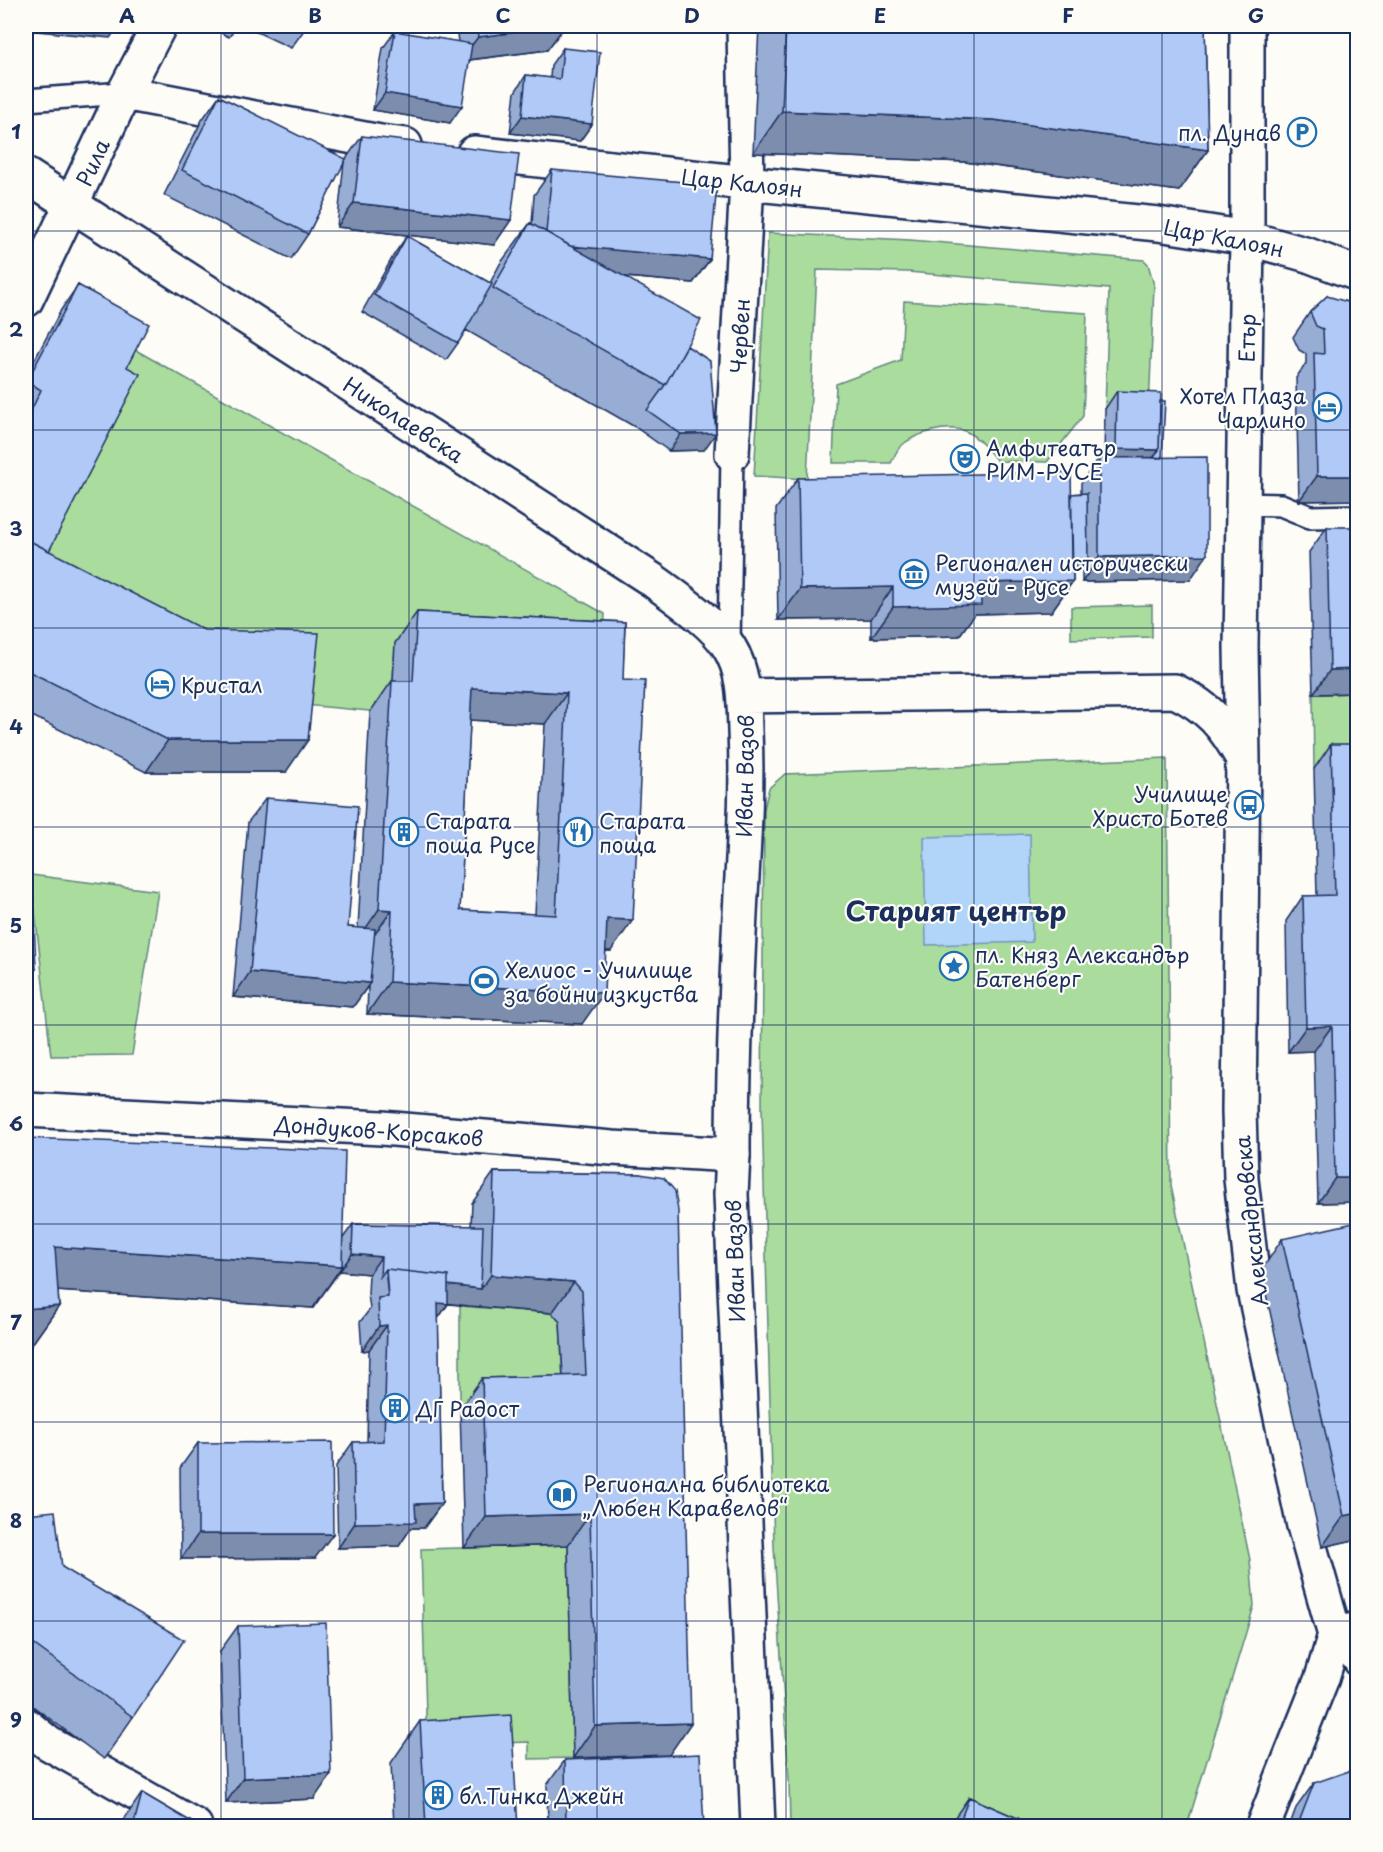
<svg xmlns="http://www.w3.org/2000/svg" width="1383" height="1852" viewBox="0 0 1383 1852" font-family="'Playpen Sans',sans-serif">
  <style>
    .green { fill: #aadc9d; stroke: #62867e; stroke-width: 1.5 }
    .water { fill: #b0d5f9; stroke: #7493bb; stroke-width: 1.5 }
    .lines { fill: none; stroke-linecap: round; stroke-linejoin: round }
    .service-casing { stroke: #1b2f5e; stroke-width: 26 }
    .minor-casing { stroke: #1b2f5e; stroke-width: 38 }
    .tertiary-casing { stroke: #1b2f5e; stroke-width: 38 }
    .service { stroke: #fdfcf7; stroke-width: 21 }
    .minor { stroke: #fdfcf7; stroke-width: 33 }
    .tertiary { stroke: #fdfcf7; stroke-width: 33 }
    .wall { fill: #98add4; stroke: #1b2f5e; stroke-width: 1.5; fill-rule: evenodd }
    .shaded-wall { fill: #7c8dad; stroke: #1b2f5e; stroke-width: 1.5 }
    .building { fill: #b1c9f7; stroke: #1b2f5e; stroke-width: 1.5; fill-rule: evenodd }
    .grid { fill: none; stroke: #1b2f5e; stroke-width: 1.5; stroke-opacity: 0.55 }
    .labels { text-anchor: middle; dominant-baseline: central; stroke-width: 4.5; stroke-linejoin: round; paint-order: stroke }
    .poi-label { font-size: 21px; fill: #1b2f5e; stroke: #fdfcf7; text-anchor: start }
    .street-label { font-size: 21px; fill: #1b2f5e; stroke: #fdfcf7 }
    .district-label { font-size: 27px; font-weight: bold; fill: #1b2f5e; stroke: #fdfcf7 }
    .neatline { fill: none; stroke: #1b2f5e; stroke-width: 2 }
    .grid-label { font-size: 20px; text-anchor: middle; font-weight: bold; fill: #1b2f5e }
  </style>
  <rect width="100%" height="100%" fill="#fdfcf7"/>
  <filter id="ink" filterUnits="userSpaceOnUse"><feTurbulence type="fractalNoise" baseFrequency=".0167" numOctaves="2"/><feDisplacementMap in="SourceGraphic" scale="12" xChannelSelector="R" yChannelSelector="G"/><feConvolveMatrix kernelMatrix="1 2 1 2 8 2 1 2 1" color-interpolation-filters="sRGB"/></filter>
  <g filter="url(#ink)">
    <path class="green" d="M 768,233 L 910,240 L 1144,260 L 1148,264 L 1154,285 L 1149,410 L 1105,409 L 1109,289 L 908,272 L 817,270 L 807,479 L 754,476 Z
      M 904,301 L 1087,313 L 1083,416 L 1047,462 L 997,461 C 989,451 979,438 967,432 C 948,424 914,433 900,447 C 896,451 894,458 891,463 L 833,463 L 836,384 L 901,360 Z
      M 132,348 L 605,614 L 603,653 L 395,643 L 391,713 L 293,704 L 28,584 L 109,392 Z
      M 1152,605 L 1152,637 L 1071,639 L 1071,607 Z
      M 1357,693 L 1357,768 L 1314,769 L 1313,694 Z
      M 1167,758 L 1171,1185 L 1250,1560 L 1254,1606 L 1187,1826 L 790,1826 L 789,1780 L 774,1547 L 762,1110 L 764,809 L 769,788 L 785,774 Z
      M 31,875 L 158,891 L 132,1055 L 51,1056 Z
      M 460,1306 L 552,1313 L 560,1322 L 564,1407 L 460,1409 Z
      M 568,1545 L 573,1758 L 529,1759 L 529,1742 L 427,1746 L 421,1549 Z"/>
    <path class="water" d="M 1030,834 L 1032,942 L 926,945 L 924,837 Z"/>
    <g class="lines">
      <g class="service-casing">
        <path id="service" d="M 26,100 L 124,93
          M 1244,504 L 1281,505 L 1310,517 L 1358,516
          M 729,647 L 732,454
          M 1335,1635 L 1358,1667"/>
      </g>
      <g class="minor-casing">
        <path id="minor" d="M 124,93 L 380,142 L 405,145
          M 474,153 L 747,183 L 1158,224 L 1247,238 L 1308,255 L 1358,274
          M 26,300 L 124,93 L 159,26
          M 732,454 L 747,183 L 744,26
          M 733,1155 L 731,1194 L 758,1826
          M 26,1725 L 48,1743 L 195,1826
          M 1263,1826 L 1322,1678 L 1335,1635 L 1358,1629"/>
      </g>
      <g class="tertiary-casing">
        <path id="tertiary" d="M 1247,26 L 1247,238 L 1241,647 L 1243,759 L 1239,1111 L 1241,1179 L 1254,1290 L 1304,1526 L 1335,1635
          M 26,175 L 654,581 C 677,598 715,624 729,647 C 745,673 744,702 745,731 C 748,792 743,853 740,914 C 736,994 733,1075 733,1155 L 612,1148 L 382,1128 L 26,1110
          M 744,696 L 1175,691 C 1210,708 1224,725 1243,759"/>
      </g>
      <use href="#service" class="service"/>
      <use href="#minor" class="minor"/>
      <use href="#tertiary" class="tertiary"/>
    </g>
    <path class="wall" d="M 207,26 L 237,26 L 229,37 Z
      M 244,26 L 307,26 L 291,48 Z
      M 456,26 L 565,26 L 547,50 L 470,60 L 450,123 L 373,110 L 383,48 L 395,31 L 458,42 Z
      M 759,26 L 1205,26 L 1208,150 L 1179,191 L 965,162 L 753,153 Z
      M 563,48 L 592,124 L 580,141 L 510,133 L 515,92 L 526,75 L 550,78 L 551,65 Z
      M 219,96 L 345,160 L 362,136 L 494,245 L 337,227 L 344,162 L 308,234 L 291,259 L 164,195 L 202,120 Z
      M 552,170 L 710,259 L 693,283 L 625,277 L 687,346 L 704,450 L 669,451 L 635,427 L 466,330 L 458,343 L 446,360 L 362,312 L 395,253 L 407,236 L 490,283 L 500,264 L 530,223 L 532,224 L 534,195 Z
      M 78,285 L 127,367 L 49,551 L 286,772 L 146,772 L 26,713 L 26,376 L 61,310 Z
      M 1327,296 L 1358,500 L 1299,501 L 1296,378 L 1306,363 L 1306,354 L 1299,350 L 1293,337 L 1310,312 Z
      M 1117,391 L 1160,401 L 1162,458 L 1190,580 L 1082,582 L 1082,568 L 1073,568 L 1073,581 L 1051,612 L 975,614 L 959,636 L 871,638 L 871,619 L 778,620 L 776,509 L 798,478 L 1071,494 L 1081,493 L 1081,483 L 1099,458 L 1104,458 L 1105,409 Z
      M 1327,527 L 1358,693 L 1313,694 L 1309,552 Z
      M 417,612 L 625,622 L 611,951 L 606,951 L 582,1024 L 367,1014 L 368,986 L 353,1007 L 233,997 L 248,822 L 266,798 L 348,927 L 358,928 L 370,712 L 392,681 L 393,681 L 395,643 ZM 470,720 L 545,724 L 535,914 L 460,910 Z
      M 1331,744 L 1358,1202 L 1318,1203 L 1314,1051 L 1288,1052 L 1286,921 L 1303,896 L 1317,896 L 1314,769 Z
      M 26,1138 L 343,1238 L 353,1224 L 471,1226 L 472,1203 L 494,1172 L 640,1174 L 669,1755 L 573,1758 L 568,1545 L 464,1548 L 460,1409 L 482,1378 L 563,1376 L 560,1322 L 552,1313 L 448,1304 L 438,1318 L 442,1503 L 424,1528 L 411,1528 L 399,1546 L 338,1548 L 336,1466 L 353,1442 L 367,1442 L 369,1350 L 362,1351 L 360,1322 L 370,1309 L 368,1294 L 369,1274 L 340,1271 L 341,1269 L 313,1308 L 58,1291 L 59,1306 L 30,1347 Z
      M 1282,1239 L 1358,1539 L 1322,1547 L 1261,1271 Z
      M 198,1443 L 315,1558 L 181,1559 L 180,1468 Z
      M 26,1514 L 62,1567 L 133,1717 L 104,1759 L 26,1701 Z
      M 238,1626 L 314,1799 L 226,1803 L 220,1651 Z
      M 420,1721 L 518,1827 L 394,1827 L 391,1763 Z
      M 565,1760 L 704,1827 L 548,1827 L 547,1785 Z
      M 1314,1783 L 1358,1827 L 1289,1827 L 1296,1808 Z
      M 142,1793 L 200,1827 L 122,1827 L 125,1818 Z
      M 969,1797 L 1038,1827 L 948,1827 Z"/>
    <path class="shaded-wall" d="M 26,26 L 119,26 L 110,38 L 26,30 Z
      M 565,26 L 547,50 L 460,61 L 478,37 Z
      M 385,93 L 462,106 L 450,123 L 373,110 Z
      M 782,111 L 994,120 L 1208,150 L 1179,191 L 965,162 L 753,153 Z
      M 522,116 L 592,124 L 580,141 L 510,133 Z
      M 354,203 L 511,220 L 494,245 L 337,227 Z
      M 545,243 L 710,259 L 693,283 L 528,268 Z
      M 716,433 L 704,450 L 669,451 L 681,434 Z
      M 1116,449 L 1159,450 L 1162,459 L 1104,466 Z
      M 1317,476 L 1358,476 L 1358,500 L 1299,501 Z
      M 1207,555 L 1190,580 L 1082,582 L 1099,557 Z
      M 1056,559 L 1088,560 L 1081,568 L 1050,568 Z
      M 1073,581 L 1051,612 L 975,614 L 959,636 L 871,638 L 893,607 L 981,583 Z
      M 893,587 L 871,619 L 778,620 L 800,589 Z
      M 1358,669 L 1358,693 L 1313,694 L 1330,670 Z
      M 472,688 L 567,693 L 545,724 L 450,719 Z
      M 168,740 L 308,740 L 286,772 L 146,772 Z
      M 379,909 L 392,910 L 370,941 L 357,941 Z
      M 607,919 L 633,920 L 611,951 L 585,950 Z
      M 26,969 L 36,969 L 26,984 Z
      M 250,972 L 370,983 L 353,1007 L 233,997 Z
      M 389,982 L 604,993 L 582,1024 L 367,1014 Z
      M 1332,1026 L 1314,1051 L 1288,1052 L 1306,1027 Z
      M 1335,1178 L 1358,1178 L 1358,1202 L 1318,1203 Z
      M 55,1247 L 342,1266 L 313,1308 L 26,1289 Z
      M 352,1254 L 381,1257 L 369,1274 L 340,1271 Z
      M 491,1275 L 574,1282 L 552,1313 L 469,1306 L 388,1296 L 386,1278 L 481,1289 Z
      M 438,1303 L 448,1304 L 431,1329 Z
      M 59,1306 L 30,1347 L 26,1348 L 26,1309 Z
      M 387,1325 L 369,1350 L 362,1351 L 379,1326 Z
      M 442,1503 L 424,1528 L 411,1528 L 399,1546 L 338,1548 L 355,1523 L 415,1504 Z
      M 1358,1513 L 1358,1539 L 1322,1547 L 1344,1516 Z
      M 590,1514 L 568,1545 L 464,1548 L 486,1517 Z
      M 198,1534 L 333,1534 L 315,1558 L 181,1559 Z
      M 691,1723 L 669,1755 L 573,1758 L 595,1726 Z
      M 331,1774 L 314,1799 L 226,1803 L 243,1778 Z"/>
    <path class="building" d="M 476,26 L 565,26 L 478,37 Z
      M 786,26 L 1205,26 L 1208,150 L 994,120 L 782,111 Z
      M 395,31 L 472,44 L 462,106 L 385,93 Z
      M 563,48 L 600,52 L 592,124 L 522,116 L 526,75 L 560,79 Z
      M 219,96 L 346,159 L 308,234 L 182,170 Z
      M 362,136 L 519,154 L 511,220 L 354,203 Z
      M 552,170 L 717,185 L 710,259 L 570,246 L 546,232 Z
      M 530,223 L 701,320 L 665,385 L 493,288 Z
      M 407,236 L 492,284 L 458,343 L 374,295 Z
      M 78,285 L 149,324 L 127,367 L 140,374 L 49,551 L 26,539 L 26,421 L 41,390 L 27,381 Z
      M 1327,296 L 1358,305 L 1358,476 L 1317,476 L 1314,353 L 1324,354 L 1323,329 L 1316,326 L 1310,312 Z
      M 687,346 L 710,361 L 716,433 L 681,434 L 647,410 L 665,385 Z
      M 1117,391 L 1161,393 L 1159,450 L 1116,449 Z
      M 1160,401 L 1165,401 L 1162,458 L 1153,458 L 1159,450 Z
      M 1207,457 L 1207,555 L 1099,557 L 1099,458 Z
      M 1071,472 L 1073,581 L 981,583 L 981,605 L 893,607 L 893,587 L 800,589 L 798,478 Z
      M 1087,493 L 1088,560 L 1072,559 L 1071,494 Z
      M 1327,527 L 1358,527 L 1358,669 L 1330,670 Z
      M 26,539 L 204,630 L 319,633 L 308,740 L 168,740 L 26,670 Z
      M 417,612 L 625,622 L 623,680 L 645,681 L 633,920 L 607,919 L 604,993 L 389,982 L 392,910 L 379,909 L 392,681 L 413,681 ZM 472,688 L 567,693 L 556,915 L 460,910 Z
      M 1331,744 L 1358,744 L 1358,1178 L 1335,1178 L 1332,1026 L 1306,1027 L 1303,896 L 1335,895 Z
      M 266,798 L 358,806 L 348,927 L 375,929 L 370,983 L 250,972 Z
      M 26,896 L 33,896 L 36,969 L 26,969 Z
      M 26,1138 L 345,1151 L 342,1266 L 55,1247 L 59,1306 L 26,1309 Z
      M 494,1172 L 640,1174 L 664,1178 L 675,1191 L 678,1211 L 691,1723 L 595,1726 L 590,1514 L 486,1517 L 482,1378 L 586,1375 L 582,1291 L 574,1282 L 491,1275 Z
      M 1358,1222 L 1358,1513 L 1344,1516 L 1282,1239 Z
      M 353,1224 L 483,1226 L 481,1289 L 448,1285 L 448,1276 L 386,1269 L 380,1277 L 381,1257 L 352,1254 Z
      M 386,1269 L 448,1276 L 448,1304 L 438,1303 L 442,1503 L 415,1504 L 416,1522 L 355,1523 L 353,1442 L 384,1441 L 387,1325 L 379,1326 L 378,1298 L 388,1297 Z
      M 332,1442 L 333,1534 L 198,1534 L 198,1443 Z
      M 55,1511 L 62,1567 L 184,1640 L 133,1717 L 32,1643 L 26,1636 L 26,1514 Z
      M 326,1623 L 331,1774 L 243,1778 L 238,1626 Z
      M 511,1715 L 518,1827 L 426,1827 L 420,1721 Z
      M 700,1754 L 704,1827 L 566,1827 L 565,1760 Z
      M 1358,1769 L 1358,1827 L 1297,1827 L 1314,1783 L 1346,1772 Z
      M 142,1793 L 200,1827 L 133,1827 Z
      M 969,1797 L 1038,1827 L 958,1827 Z"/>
  </g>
  <path class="grid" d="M 221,26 L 221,1826M 409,26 L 409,1826M 597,26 L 597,1826M 786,26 L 786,1826M 974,26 L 974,1826M 1162,26 L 1162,1826M 26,231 L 1358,231M 26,430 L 1358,430M 26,628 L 1358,628M 26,827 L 1358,827M 26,1025 L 1358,1025M 26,1224 L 1358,1224M 26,1422 L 1358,1422M 26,1621 L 1358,1621"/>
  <defs>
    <g id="parking-ring" transform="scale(1.5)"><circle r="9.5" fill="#fdfcf7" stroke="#1f6fb2" stroke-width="1.5"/><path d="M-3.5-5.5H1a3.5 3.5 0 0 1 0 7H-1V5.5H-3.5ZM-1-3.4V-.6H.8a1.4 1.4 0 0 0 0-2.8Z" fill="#1f6fb2"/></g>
    <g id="hotel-ring" transform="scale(1.5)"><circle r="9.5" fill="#fdfcf7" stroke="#1f6fb2" stroke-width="1.5"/><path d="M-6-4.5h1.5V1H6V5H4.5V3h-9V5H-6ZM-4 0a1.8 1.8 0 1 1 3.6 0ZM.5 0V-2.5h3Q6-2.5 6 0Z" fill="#1f6fb2"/></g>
    <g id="theatre-ring" transform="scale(1.5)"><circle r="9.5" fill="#fdfcf7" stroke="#1f6fb2" stroke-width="1.5"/><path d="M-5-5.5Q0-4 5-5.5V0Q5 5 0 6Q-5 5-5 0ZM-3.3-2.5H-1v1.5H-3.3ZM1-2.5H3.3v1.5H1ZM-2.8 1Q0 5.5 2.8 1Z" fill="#1f6fb2"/></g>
    <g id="museum-ring" transform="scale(1.5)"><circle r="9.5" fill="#fdfcf7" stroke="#1f6fb2" stroke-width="1.5"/><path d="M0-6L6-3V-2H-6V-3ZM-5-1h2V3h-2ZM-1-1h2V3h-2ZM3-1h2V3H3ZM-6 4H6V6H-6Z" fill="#1f6fb2"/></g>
    <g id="bus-ring" transform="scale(1.5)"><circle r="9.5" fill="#fdfcf7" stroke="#1f6fb2" stroke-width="1.5"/><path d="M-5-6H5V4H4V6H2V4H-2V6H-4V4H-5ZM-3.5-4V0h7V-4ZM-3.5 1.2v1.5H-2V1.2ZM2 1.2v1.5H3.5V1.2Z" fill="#1f6fb2"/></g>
    <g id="building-ring" transform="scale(1.5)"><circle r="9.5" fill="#fdfcf7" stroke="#1f6fb2" stroke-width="1.5"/><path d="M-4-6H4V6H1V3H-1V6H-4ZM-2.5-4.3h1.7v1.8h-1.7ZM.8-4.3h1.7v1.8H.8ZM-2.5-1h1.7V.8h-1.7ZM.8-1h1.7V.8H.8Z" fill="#1f6fb2"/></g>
    <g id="restaurant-ring" transform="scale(1.5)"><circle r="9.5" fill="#fdfcf7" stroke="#1f6fb2" stroke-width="1.5"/><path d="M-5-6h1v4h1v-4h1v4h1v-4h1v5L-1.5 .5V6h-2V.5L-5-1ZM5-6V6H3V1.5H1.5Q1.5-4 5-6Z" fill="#1f6fb2"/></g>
    <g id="sight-ring" transform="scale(1.5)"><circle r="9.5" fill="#fdfcf7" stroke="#1f6fb2" stroke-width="1.5"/><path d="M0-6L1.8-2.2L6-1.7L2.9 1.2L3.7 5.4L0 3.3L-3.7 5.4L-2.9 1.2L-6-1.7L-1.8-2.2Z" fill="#1f6fb2"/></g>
    <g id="stadium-ring" transform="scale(1.5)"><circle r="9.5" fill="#fdfcf7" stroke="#1f6fb2" stroke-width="1.5"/><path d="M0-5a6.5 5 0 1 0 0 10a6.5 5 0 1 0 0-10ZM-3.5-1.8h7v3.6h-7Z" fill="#1f6fb2"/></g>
    <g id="library-ring" transform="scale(1.5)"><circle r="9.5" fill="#fdfcf7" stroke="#1f6fb2" stroke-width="1.5"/><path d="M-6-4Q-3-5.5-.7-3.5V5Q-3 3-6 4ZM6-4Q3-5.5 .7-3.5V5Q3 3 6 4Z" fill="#1f6fb2"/></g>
  </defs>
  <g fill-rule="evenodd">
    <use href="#parking-ring" x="1302" y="132"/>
    <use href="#hotel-ring" x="1327" y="407"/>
    <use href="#theatre-ring" x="965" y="459"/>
    <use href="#museum-ring" x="914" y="574"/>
    <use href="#hotel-ring" x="160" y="684"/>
    <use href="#bus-ring" x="1249" y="805"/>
    <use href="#building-ring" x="404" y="832"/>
    <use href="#restaurant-ring" x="578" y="832"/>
    <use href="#sight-ring" x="954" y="966"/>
    <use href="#stadium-ring" x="484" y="981"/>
    <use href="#building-ring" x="395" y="1408"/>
    <use href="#library-ring" x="562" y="1495"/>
    <use href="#building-ring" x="438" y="1795"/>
  </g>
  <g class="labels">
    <g class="poi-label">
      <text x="1281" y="132" text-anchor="end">пл. Дунав</text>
      <text x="1306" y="395" text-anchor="end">Хотел Плаза<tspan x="1306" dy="24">Чарлино</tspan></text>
      <text x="986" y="447">Амфитеатър<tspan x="986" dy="24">РИМ-РУСЕ</tspan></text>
      <text x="935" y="562">Регионален исторически<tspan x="935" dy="24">музей - Русе</tspan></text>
      <text x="181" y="684">Кристал</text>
      <text x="1228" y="793" text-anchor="end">Училище<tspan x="1228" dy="24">Христо Ботев</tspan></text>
      <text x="425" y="820">Старата<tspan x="425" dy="24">поща Русе</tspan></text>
      <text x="599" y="820">Старата<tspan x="599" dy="24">поща</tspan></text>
      <text x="975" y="954">пл. Княз Александър<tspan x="975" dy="24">Батенберг</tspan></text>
      <text x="505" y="969">Хелиос - Училище<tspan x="505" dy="24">за бойни изкуства</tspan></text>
      <text x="416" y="1408">ДГ Радост</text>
      <text x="583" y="1483">Регионална библиотека<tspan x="583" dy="24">„Любен Каравелов“</tspan></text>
      <text x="459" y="1795">бл.Тинка Джейн</text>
    </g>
    <g class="street-label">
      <text transform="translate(92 162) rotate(-65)">Рила</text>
      <text transform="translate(742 182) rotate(6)">Цар Калоян</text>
      <text transform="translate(1224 237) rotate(11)">Цар Калоян</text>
      <text transform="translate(739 336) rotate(-87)">Червен</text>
      <text transform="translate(1246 338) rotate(-89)">Етър</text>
      <text transform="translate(404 419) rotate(33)">Николаевска</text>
      <text transform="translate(744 776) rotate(-89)">Иван Вазов</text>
      <text transform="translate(379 1130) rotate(4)">Дондуков-Корсаков</text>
      <text transform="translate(1250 1221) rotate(-96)">Александровска</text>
      <text transform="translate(734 1261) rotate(-92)">Иван Вазов</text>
    </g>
    <g class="district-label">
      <text x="956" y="909">Старият център</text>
    </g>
  </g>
  <rect width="1383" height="1852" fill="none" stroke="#fdfcf7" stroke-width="66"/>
  <rect x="33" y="33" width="1317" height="1786" class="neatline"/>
  <g class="grid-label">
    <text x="127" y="23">A</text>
    <text x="315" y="23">B</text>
    <text x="503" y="23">C</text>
    <text x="692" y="23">D</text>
    <text x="880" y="23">E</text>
    <text x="1068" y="23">F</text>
    <text x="1256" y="23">G</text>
    <text x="16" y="139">1</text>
    <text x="16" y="337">2</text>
    <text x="16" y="536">3</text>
    <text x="16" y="734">4</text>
    <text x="16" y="933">5</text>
    <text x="16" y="1131">6</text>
    <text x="16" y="1330">7</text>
    <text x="16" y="1528">8</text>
    <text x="16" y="1727">9</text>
  </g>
</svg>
